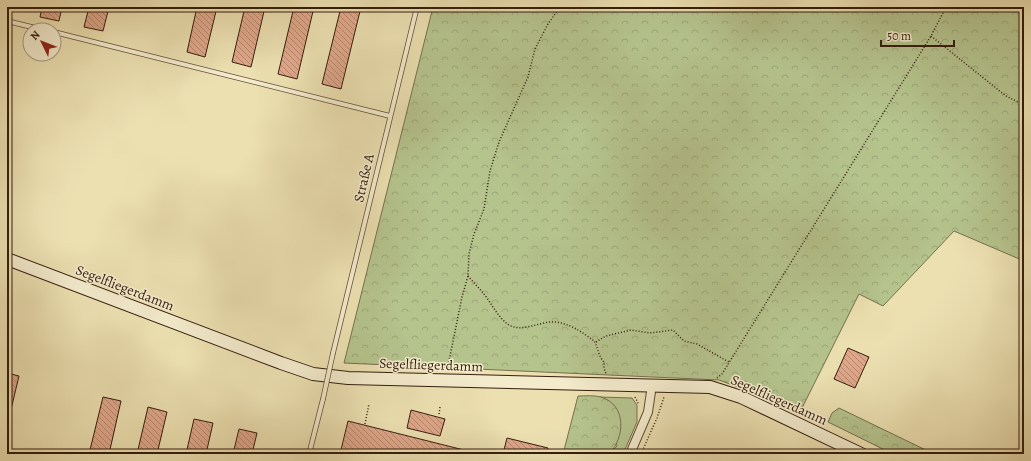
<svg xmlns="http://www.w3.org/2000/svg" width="1031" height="461" viewBox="0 0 1031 461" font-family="Alegreya,serif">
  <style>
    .grass { fill: #b5c38d; stroke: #75704e }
    .forest { fill: url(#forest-crowns); stroke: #75704e }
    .building { fill: url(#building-back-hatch); stroke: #351d0f }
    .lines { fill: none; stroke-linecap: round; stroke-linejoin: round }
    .lane-casing { stroke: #634e38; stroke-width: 5.5 }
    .street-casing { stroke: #634e38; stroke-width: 10 }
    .secondary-casing { stroke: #351d0f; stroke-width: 14 }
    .path { stroke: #351d0f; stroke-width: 1.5; stroke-dasharray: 1 2; stroke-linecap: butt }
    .lane { stroke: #f3ebcc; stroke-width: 4 }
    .street { stroke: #f3ebcc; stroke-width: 8 }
    .secondary { stroke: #f3ebcc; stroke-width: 12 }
    .lane-bridge-casing { stroke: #634e38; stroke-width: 5.5; stroke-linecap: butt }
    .lane-bridge { stroke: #f3ebcc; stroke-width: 4 }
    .labels { text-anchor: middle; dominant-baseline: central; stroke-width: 3; stroke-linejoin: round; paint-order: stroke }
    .street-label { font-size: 14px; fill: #351d0f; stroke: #f3ebcc }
  </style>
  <defs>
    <pattern id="forest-crowns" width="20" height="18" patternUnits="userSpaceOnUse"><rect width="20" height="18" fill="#b5c38d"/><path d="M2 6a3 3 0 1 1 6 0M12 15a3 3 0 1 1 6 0" fill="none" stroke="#9ca778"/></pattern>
    <pattern id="building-back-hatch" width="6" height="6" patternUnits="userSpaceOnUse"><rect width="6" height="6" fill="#e0a789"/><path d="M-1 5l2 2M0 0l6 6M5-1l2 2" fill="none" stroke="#b6876e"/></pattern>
  </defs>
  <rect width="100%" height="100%" fill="#ece0b1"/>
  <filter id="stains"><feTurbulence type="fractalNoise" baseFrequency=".005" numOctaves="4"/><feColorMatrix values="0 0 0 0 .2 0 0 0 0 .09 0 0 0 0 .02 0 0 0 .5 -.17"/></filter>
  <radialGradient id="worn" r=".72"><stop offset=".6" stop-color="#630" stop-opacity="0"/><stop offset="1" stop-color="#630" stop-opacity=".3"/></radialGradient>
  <path class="grass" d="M 600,397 L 632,398 L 637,405 L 637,422 L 623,454 L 609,454 L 617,446 L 608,401 Z"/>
  <path class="forest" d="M 433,7 L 1024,7 L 1024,261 L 954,231 L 883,306 L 859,294 L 801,410 L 719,380 L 344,363 Z
    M 578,396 C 585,396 594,395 601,397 C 627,405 625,438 609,454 L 563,454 Z
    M 839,408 L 934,454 L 935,454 L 893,454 L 828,422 L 832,413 Z"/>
  <path class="building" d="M 42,7 L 62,7 L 59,21 L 40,17 Z
    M 89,7 L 109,7 L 103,31 L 84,27 Z
    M 197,7 L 217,7 L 205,57 L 187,52 Z
    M 245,7 L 265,7 L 251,67 L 232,62 Z
    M 294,7 L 314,7 L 297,79 L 278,74 Z
    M 341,7 L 361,7 L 341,89 L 322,84 Z
    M 848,348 L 869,357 L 855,388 L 834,379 Z
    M 7,373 L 19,376 L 7,426 Z
    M 103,397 L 121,401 L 109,454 L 89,454 Z
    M 148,407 L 167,412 L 157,454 L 137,454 Z
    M 411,410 L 445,419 L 440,436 L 407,428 Z
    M 194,419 L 213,423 L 206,454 L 186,454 Z
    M 348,421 L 480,454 L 340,454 Z
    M 239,429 L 257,433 L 252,454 L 233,454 Z
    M 507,438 L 548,448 L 546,454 L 503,454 Z"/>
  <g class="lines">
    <g class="lane-casing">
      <path id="lane" d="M 7,21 L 44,30
        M 54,32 L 390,116
        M 333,353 L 417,7
        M 309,454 L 323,399"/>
    </g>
    <g class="street-casing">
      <path id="street" d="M 630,454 L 648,412 L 652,385"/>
    </g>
    <g class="secondary-casing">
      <path id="secondary" d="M 7,259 L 281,363 L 313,374 L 348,378 L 710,387 L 741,397 L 861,454"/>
    </g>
    <path class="path" d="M 931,36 L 1006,96 L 1024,105
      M 468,276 C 473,282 479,288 484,294 C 492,304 498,318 509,325 C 521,332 538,323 550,322 C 567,321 582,332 594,341 C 597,344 598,356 604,362 L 604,368 L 606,374
      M 596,342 L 606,336 L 631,330 L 650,333 L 673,330 L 684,341 L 697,344 L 729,362
      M 447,371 L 462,297 L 468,276 L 469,254 L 474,234 L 484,209 L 490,171 L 499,142 L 528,77 L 535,49 L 548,24 L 560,7
      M 717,378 L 722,374 L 931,36 L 946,7
      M 635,397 L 639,405
      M 439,414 L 440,407
      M 365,424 L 369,404
      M 641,454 L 657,418 L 664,397"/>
    <use href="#lane" class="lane"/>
    <use href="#street" class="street"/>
    <use href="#secondary" class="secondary"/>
    <g class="lane-bridge-casing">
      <path id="lane-bridge" d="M 323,399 L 333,353"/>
    </g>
    <use href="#lane-bridge" class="lane-bridge"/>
  </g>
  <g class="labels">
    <g class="street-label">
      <text transform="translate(364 178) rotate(-77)">Straße A</text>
      <text transform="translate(125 288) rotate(21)">Segelfliegerdamm</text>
      <text transform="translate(431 365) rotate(2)">Segelfliegerdamm</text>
      <text transform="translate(779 400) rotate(24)">Segelfliegerdamm</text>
    </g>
  </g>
  <rect width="1031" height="461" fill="none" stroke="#ece0b1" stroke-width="24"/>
  <rect x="8" y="8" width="1015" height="445" fill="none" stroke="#351d0f" stroke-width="2"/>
  <rect x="12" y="12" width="1007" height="437" fill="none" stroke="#351d0f"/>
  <g transform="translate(42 42) rotate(313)"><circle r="19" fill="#f3ebcc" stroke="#a79980"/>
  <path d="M0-3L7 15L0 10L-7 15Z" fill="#8f2418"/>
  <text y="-6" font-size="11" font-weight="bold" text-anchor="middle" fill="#351d0f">N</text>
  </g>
  <path d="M881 40v6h73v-6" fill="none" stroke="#351d0f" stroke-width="2"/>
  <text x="887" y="40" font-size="12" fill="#351d0f" stroke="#f3ebcc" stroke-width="3" paint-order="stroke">50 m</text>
  <rect width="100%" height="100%" filter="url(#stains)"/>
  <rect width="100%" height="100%" fill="url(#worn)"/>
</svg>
